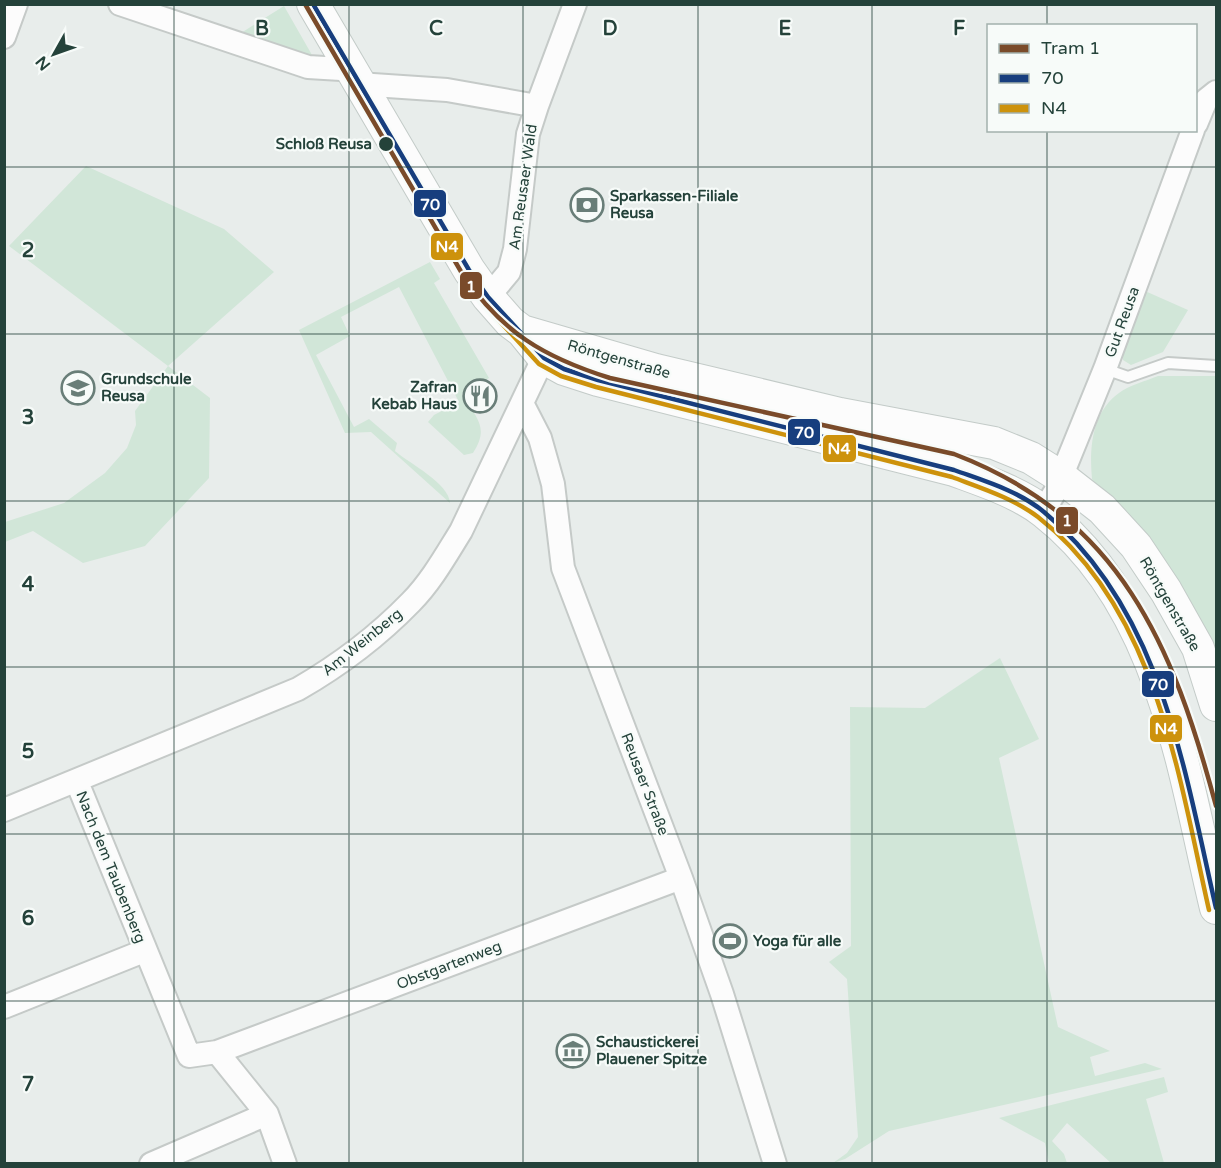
<svg xmlns="http://www.w3.org/2000/svg" width="1221" height="1168" viewBox="0 0 1221 1168" font-family="'Varela Round',sans-serif">
  <style>
    .green { fill: #d1e6d8 }
    .lines { fill: none; stroke-linecap: round; stroke-linejoin: round }
    .lane-casing { stroke: #c5cac8; stroke-width: 14 }
    .street-casing { stroke: #c5cac8; stroke-width: 26 }
    .secondary-casing { stroke: #c3cbc8; stroke-width: 34 }
    .lane { stroke: #fcfcfc; stroke-width: 10 }
    .street { stroke: #fcfcfc; stroke-width: 22 }
    .secondary { stroke: #fcfcfc; stroke-width: 32 }
    .bus-1-casing { stroke: #f7fbf9; stroke-width: 9 }
    .bus-2-casing { stroke: #f7fbf9; stroke-width: 9 }
    .bus-1 { stroke: #173e7e; stroke-width: 4.5 }
    .bus-2 { stroke: #cd920c; stroke-width: 4.5 }
    .tram-1-casing { stroke: #f7fbf9; stroke-width: 9 }
    .tram-1 { stroke: #7a4b2a; stroke-width: 4.5 }
    .grid { fill: none; stroke: #24423a; stroke-width: 1.5; stroke-opacity: 0.55 }
    .stop-dot { fill: #24423a; stroke: #f7fbf9; stroke-width: 2 }
    .labels { text-anchor: middle; dominant-baseline: central; stroke-width: 4.5; stroke-linejoin: round; paint-order: stroke }
    .stop-label { font-size: 15px; font-weight: bold; fill: #24423a; stroke: #f7fbf9; text-anchor: end }
    .street-label { font-size: 15px; fill: #24423a; stroke: #f7fbf9 }
    .poi-label { font-size: 15px; font-weight: bold; fill: #24423a; stroke: #f7fbf9; text-anchor: start }
    .grid-label { font-size: 20px; text-anchor: middle; font-weight: bold; fill: #24423a; stroke: #f7fbf9; stroke-width: 4.5; stroke-linejoin: round; paint-order: stroke }
    .line-badge { stroke: #f7fbf9; stroke-width: 2 }
    .badge-label { font-size: 16px; text-anchor: middle; font-weight: bold; fill: #fff }
  </style>
  <rect width="100%" height="100%" fill="#e8edeb"/>
  <path class="green" d="M 284,6 L 312,55 L 310,57 L 241,33 Z
    M 86,166 L 224,229 L 274,272 L 168,366 L 210,398 L 209,478 L 145,546 L 83,563 L 33,531 L 5,542 L 5,522 L 64,503 L 105,473 L 127,448 L 136,425 L 135,411 L 168,366 L 9,246 Z
    M 430,262 L 440,279 L 434,283 L 489,378 L 462,394 C 476,418 490,427 473,453 L 464,455 L 428,422 L 434,415 L 459,402 L 399,287 L 341,317 L 350,336 L 316,355 L 354,427 L 369,419 L 397,443 L 395,451 C 410,464 449,483 450,503 L 371,432 L 345,433 L 299,330 Z
    M 1145,291 L 1188,310 L 1163,352 L 1131,365 L 1123,360 L 1123,355 Z
    M 1158,376 L 1216,376 L 1216,656 L 1092,479 C 1089,448 1092,412 1119,393 C 1129,385 1146,381 1158,376 Z
    M 1000,658 L 1039,739 L 999,758 L 1058,1027 L 1110,1051 L 1090,1057 L 1095,1076 L 1145,1063 L 1162,1069 L 889,1131 L 845,1159 L 833,1163 L 847,1153 L 858,1137 L 847,979 L 829,962 L 851,946 L 850,707 L 925,708 Z
    M 1164,1077 L 1168,1092 L 1146,1099 L 1164,1163 L 1111,1163 L 1067,1123 L 1052,1141 L 1064,1154 L 1067,1163 L 1049,1163 L 1045,1143 L 999,1118 Z"/>
  <g class="lines">
    <g class="lane-casing">
      <path id="lane" d="M 1105,369 L 1128,377 L 1168,363 L 1216,366"/>
    </g>
    <g class="street-casing">
      <path id="street" d="M 120,4 L 308,67 L 341,69 L 348,66
        M 4,37 L 16,4
        M 358,84 L 447,90 L 537,106 L 575,4
        M 1196,124 L 1206,100 L 1216,92
        M 488,297 L 509,272 L 515,249 L 528,134 L 537,106
        M 523,405 L 540,438 L 553,484 L 563,568 L 681,878 L 722,994 L 775,1164
        M 1043,511 L 1055,492 L 1105,369 L 1193,130
        M 77,782 L 189,1056 L 217,1052 L 681,878
        M 4,810 L 298,689 C 338,666 378,636 411,602 C 431,582 446,555 461,531 L 550,344
        M 4,1007 L 144,951
        M 217,1052 L 267,1114 L 285,1164
        M 151,1164 L 267,1114"/>
    </g>
    <g class="secondary-casing">
      <path id="secondary" d="M 313,4 L 469,270 L 488,297 L 510,322 L 522,331 L 544,358 L 564,369 L 598,380 L 954,470 C 984,481 1018,492 1044,512 C 1163,605 1183,771 1216,908
        M 522,331 L 656,370 L 840,414 L 994,443 L 1031,458 L 1061,477 L 1102,509 L 1136,546 L 1166,591 L 1198,648 L 1216,705"/>
    </g>
    <use href="#lane" class="lane"/>
    <use href="#street" class="street"/>
    <use href="#secondary" class="secondary"/>
    <g class="bus-1-casing">
      <path id="bus-1" d="M 313,4 L 469,270 L 488,297 L 544,358 L 564,369 L 598,380 L 954,470 C 984,481 1019,491 1044,512 C 1161,609 1184,768 1216,908"/>
    </g>
    <g class="bus-2-casing">
      <path id="bus-2" d="M 307,8 L 463,274 L 482,302 L 539,364 L 561,376 L 596,387 L 952,477 C 981,488 1013,498 1038,517 C 1156,609 1178,773 1209,910"/>
    </g>
    <use href="#bus-1" class="bus-1"/>
    <use href="#bus-2" class="bus-2"/>
    <g class="tram-1-casing">
      <path id="tram-1" d="M 305,4 L 463,275 C 502,332 543,357 610,378 L 954,454 C 1121,518 1173,645 1216,806"/>
    </g>
    <use href="#tram-1" class="tram-1"/>
  </g>
  <path class="grid" d="M 174,4 L 174,1164M 349,4 L 349,1164M 523,4 L 523,1164M 698,4 L 698,1164M 872,4 L 872,1164M 1047,4 L 1047,26M 1047,130 L 1047,1164M 4,167 L 1216,167M 4,334 L 1216,334M 4,501 L 1216,501M 4,667 L 1216,667M 4,834 L 1216,834M 4,1001 L 1216,1001"/>
  <defs>
    <g id="bank-ring" transform="scale(1.725)"><circle r="9.5" fill="#f7fbf9" stroke="#697e78" stroke-width="1.5"/><path d="M-6-4H6V4H-6ZM0-2.3a2.3 2.3 0 1 0 0 4.6a2.3 2.3 0 1 0 0-4.6Z" fill="#697e78"/></g>
    <g id="school-ring" transform="scale(1.725)"><circle r="9.5" fill="#f7fbf9" stroke="#697e78" stroke-width="1.5"/><path d="M0-5L7-2L0 1L-7-2ZM-4 1L0 2.5L4 1V4Q0 6-4 4Z" fill="#697e78"/></g>
    <g id="restaurant-ring" transform="scale(1.725)"><circle r="9.5" fill="#f7fbf9" stroke="#697e78" stroke-width="1.5"/><path d="M-5-6h1v4h1v-4h1v4h1v-4h1v5L-1.5 .5V6h-2V.5L-5-1ZM5-6V6H3V1.5H1.5Q1.5-4 5-6Z" fill="#697e78"/></g>
    <g id="stadium-ring" transform="scale(1.725)"><circle r="9.5" fill="#f7fbf9" stroke="#697e78" stroke-width="1.5"/><path d="M0-5a6.5 5 0 1 0 0 10a6.5 5 0 1 0 0-10ZM-3.5-1.8h7v3.6h-7Z" fill="#697e78"/></g>
    <g id="museum-ring" transform="scale(1.725)"><circle r="9.5" fill="#f7fbf9" stroke="#697e78" stroke-width="1.5"/><path d="M0-6L6-3V-2H-6V-3ZM-5-1h2V3h-2ZM-1-1h2V3h-2ZM3-1h2V3H3ZM-6 4H6V6H-6Z" fill="#697e78"/></g>
  </defs>
  <g fill-rule="evenodd">
    <use href="#bank-ring" x="587" y="205"/>
    <use href="#school-ring" x="78" y="388"/>
    <use href="#restaurant-ring" x="480" y="396"/>
    <use href="#stadium-ring" x="730" y="941"/>
    <use href="#museum-ring" x="573" y="1051"/>
  </g>
  <circle class="stop-dot" cx="386" cy="144" r="8"/>
  <g class="labels">
    <g class="stop-label">
      <text x="372" y="144">Schloß Reusa</text>
    </g>
    <g class="street-label">
      <text transform="translate(523 187) rotate(-82)">Am Reusaer Wald</text>
      <text transform="translate(1122 322) rotate(-70)">Gut Reusa</text>
      <text transform="translate(619 359) rotate(16)">Röntgenstraße</text>
      <text transform="translate(1170 604) rotate(60)">Röntgenstraße</text>
      <text transform="translate(362 642) rotate(-39)">Am Weinberg</text>
      <text transform="translate(645 784) rotate(69)">Reusaer Straße</text>
      <text transform="translate(111 867) rotate(68)">Nach dem Taubenberg</text>
      <text transform="translate(449 965) rotate(-21)">Obstgartenweg</text>
    </g>
    <g class="poi-label">
      <text x="610" y="196">Sparkassen-Filiale<tspan x="610" dy="17">Reusa</tspan></text>
      <text x="101" y="379">Grundschule<tspan x="101" dy="17">Reusa</tspan></text>
      <text x="457" y="387" text-anchor="end">Zafran<tspan x="457" dy="17">Kebab Haus</tspan></text>
      <text x="753" y="941">Yoga für alle</text>
      <text x="596" y="1042">Schaustickerei<tspan x="596" dy="17">Plauener Spitze</tspan></text>
    </g>
  </g>
  <g class="grid-label">
    <text x="262" y="35">B</text>
    <text x="436" y="35">C</text>
    <text x="610" y="35">D</text>
    <text x="785" y="35">E</text>
    <text x="959" y="35">F</text>
    <text x="28" y="257">2</text>
    <text x="28" y="424">3</text>
    <text x="28" y="591">4</text>
    <text x="28" y="758">5</text>
    <text x="28" y="925">6</text>
    <text x="28" y="1091">7</text>
  </g>
  <g class="line-badge">
    <rect x="413" y="189" width="34" height="29" rx="6" fill="#173e7e"/>
    <rect x="430" y="232" width="34" height="29" rx="6" fill="#cd920c"/>
    <rect x="459" y="271" width="24" height="29" rx="6" fill="#7a4b2a"/>
    <rect x="787" y="418" width="34" height="28" rx="6" fill="#173e7e"/>
    <rect x="822" y="434" width="35" height="29" rx="6" fill="#cd920c"/>
    <rect x="1055" y="506" width="24" height="29" rx="6" fill="#7a4b2a"/>
    <rect x="1141" y="670" width="34" height="28" rx="6" fill="#173e7e"/>
    <rect x="1149" y="714" width="34" height="29" rx="6" fill="#cd920c"/>
  </g>
  <g class="badge-label">
    <text x="430" y="210">70</text>
    <text x="447" y="252">N4</text>
    <text x="471" y="292">1</text>
    <text x="804" y="438">70</text>
    <text x="839" y="454">N4</text>
    <text x="1067" y="526">1</text>
    <text x="1158" y="690">70</text>
    <text x="1166" y="734">N4</text>
  </g>
  <rect width="1221" height="1168" fill="none" stroke="#24423a" stroke-width="12"/>
  <rect x="987" y="24" width="210" height="108" fill="#f7fbf9" stroke="#a3b1ad" stroke-width="1.5"/>
  <rect x="999" y="44" width="30" height="9" fill="#7a4b2a" stroke="#a3b1ad" stroke-width="1.5"/>
  <text x="1041" y="54" font-size="18" fill="#24423a">Tram 1</text>
  <rect x="999" y="74" width="30" height="9" fill="#173e7e" stroke="#a3b1ad" stroke-width="1.5"/>
  <text x="1041" y="84" font-size="18" fill="#24423a">70</text>
  <rect x="999" y="104" width="30" height="9" fill="#cd920c" stroke="#a3b1ad" stroke-width="1.5"/>
  <text x="1041" y="114" font-size="18" fill="#24423a">N4</text>
  <g transform="translate(54 54) rotate(230)" stroke="#f7fbf9" stroke-width="4.5" paint-order="stroke">
  <path d="M0-4.5L10 22L0 15L-10 22Z" fill="#24423a"/>
  <text y="-9" font-size="16" font-weight="bold" text-anchor="middle" fill="#24423a">N</text>
  </g>
</svg>
